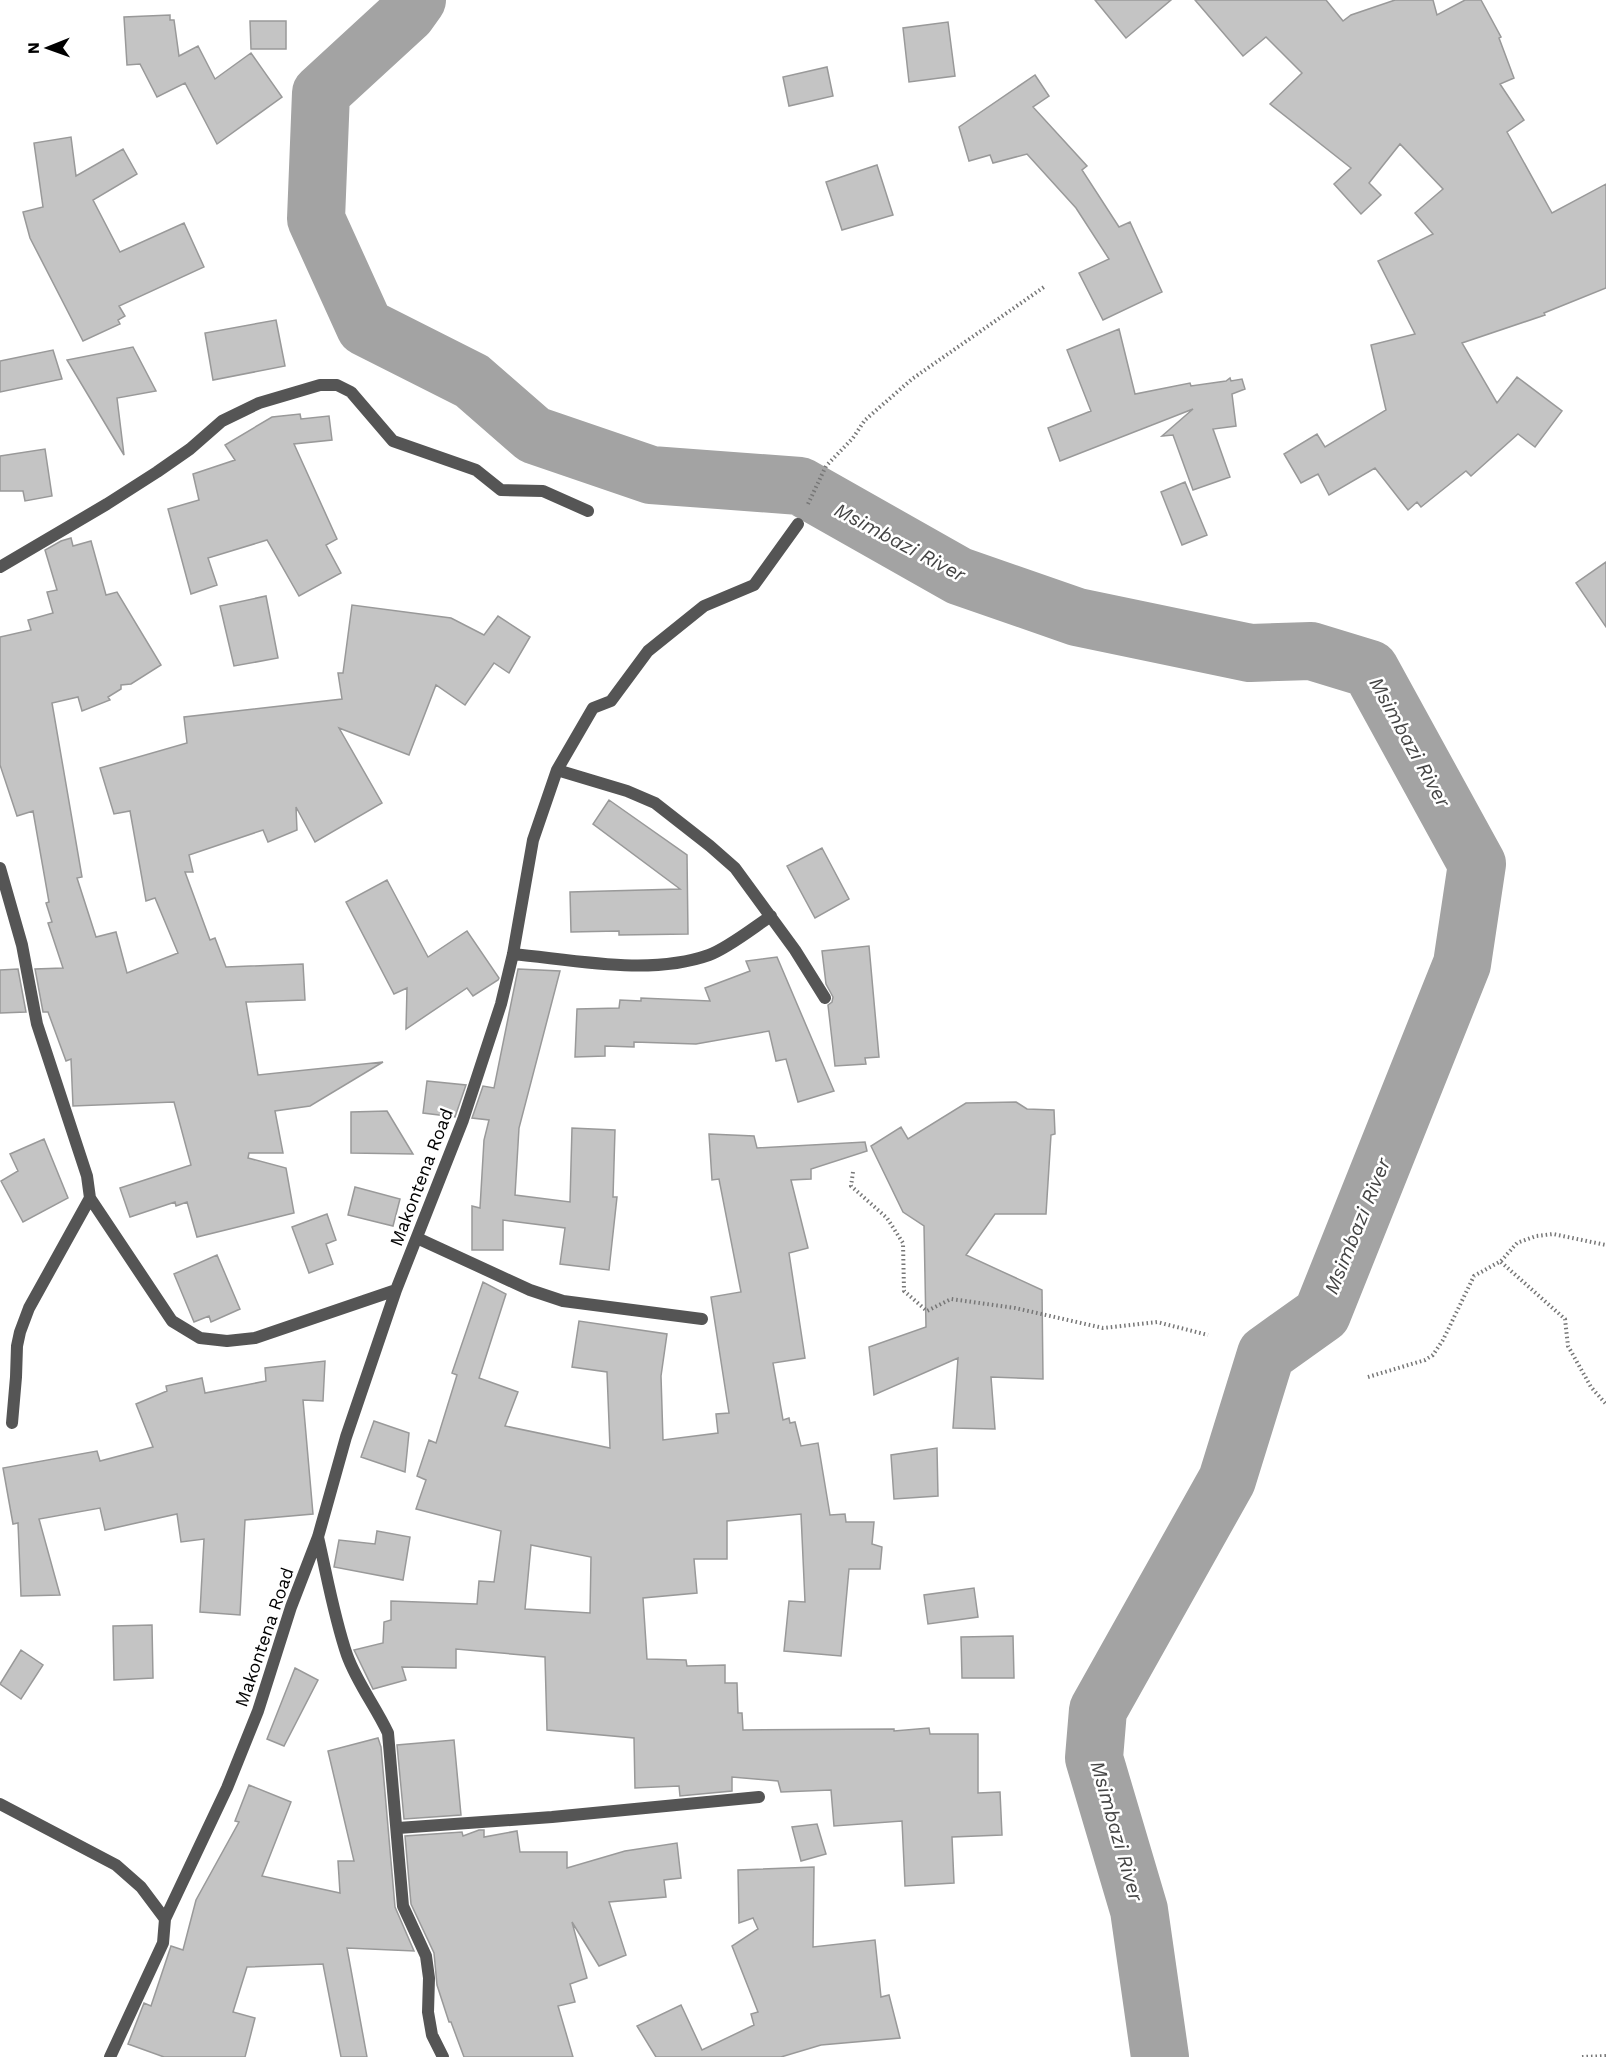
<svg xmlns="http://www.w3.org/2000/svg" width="1606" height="2057" viewBox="0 0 1606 2057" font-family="'Work Sans',sans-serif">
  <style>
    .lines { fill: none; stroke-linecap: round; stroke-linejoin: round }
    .river { stroke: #a3a3a3; stroke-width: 58 }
    .building { fill: #c4c4c4; stroke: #999; stroke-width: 1.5; fill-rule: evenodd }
    .path { stroke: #777; stroke-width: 4; stroke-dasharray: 1.5 3; stroke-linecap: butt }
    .street { stroke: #555; stroke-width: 12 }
    .labels { text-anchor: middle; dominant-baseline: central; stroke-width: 5; stroke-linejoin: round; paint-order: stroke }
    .street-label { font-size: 18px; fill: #000; stroke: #fff }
    .water-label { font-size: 20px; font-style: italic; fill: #444; stroke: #fff }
  </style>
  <rect width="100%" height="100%" fill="#fff"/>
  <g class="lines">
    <path class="river" d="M 417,0 L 407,14 L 321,93 L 316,219 L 365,327 L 472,381 L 534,435 L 651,475 L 800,486 L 959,576 L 1077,617 L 1250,653 L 1311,651 L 1370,669 L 1477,864 L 1462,964 L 1322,1314 L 1266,1354 L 1227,1480 L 1098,1710 L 1094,1758 L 1139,1910 L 1160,2057"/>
  </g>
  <path class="building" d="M 1095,0 L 1171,0 L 1126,38 Z
    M 1195,0 L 1326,0 L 1343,21 L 1351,15 L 1395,0 L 1433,0 L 1437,15 L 1465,0 L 1481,0 L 1501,37 L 1499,38 L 1514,78 L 1500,84 L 1524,120 L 1507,132 L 1552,213 L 1606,184 L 1606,288 L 1544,313 L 1545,315 L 1462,343 L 1497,403 L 1517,377 L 1562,411 L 1535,447 L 1518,434 L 1471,476 L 1466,471 L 1421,507 L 1417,502 L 1408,510 L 1375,468 L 1329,495 L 1318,474 L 1301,483 L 1284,454 L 1317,434 L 1325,447 L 1386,410 L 1371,345 L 1415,334 L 1378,261 L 1433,234 L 1415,213 L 1443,189 L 1400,144 L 1369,183 L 1381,195 L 1361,214 L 1334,184 L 1351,168 L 1270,104 L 1302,73 L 1266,37 L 1243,56 Z
    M 170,15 L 170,20 L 174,20 L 179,56 L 198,46 L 215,79 L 251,53 L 282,97 L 217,144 L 185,83 L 157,97 L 140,64 L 127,65 L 124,17 Z
    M 250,21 L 286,21 L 286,49 L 251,49 Z
    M 948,22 L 955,76 L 909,82 L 903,28 Z
    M 827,67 L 833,96 L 789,106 L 783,77 Z
    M 1035,75 L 1049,96 L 1033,107 L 1087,166 L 1082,170 L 1119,227 L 1130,222 L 1162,292 L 1103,320 L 1079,273 L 1109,259 L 1076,208 L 1027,154 L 993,163 L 990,155 L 969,161 L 959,127 Z
    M 71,137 L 76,176 L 123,149 L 137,174 L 93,200 L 120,252 L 184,223 L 204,267 L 119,306 L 125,316 L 118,320 L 120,324 L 83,341 L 30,238 L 23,212 L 43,207 L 34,143 Z
    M 877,165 L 893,215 L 842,230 L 826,182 Z
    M 276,320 L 285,366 L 213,380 L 205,333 Z
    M 1119,329 L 1135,394 L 1190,383 L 1191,386 L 1226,381 L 1230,378 L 1231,381 L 1242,379 L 1245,389 L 1232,394 L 1236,426 L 1213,429 L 1230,477 L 1193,490 L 1173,435 L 1162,436 L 1193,409 L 1060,461 L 1048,428 L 1091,411 L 1067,350 Z
    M 133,347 L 156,391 L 117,398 L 124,455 L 67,360 Z
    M 53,350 L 62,379 L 0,392 L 0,361 Z
    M 300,414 L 301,419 L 329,416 L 332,440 L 294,444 L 337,539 L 326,545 L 341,573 L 299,596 L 267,540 L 208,558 L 217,585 L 191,594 L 168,509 L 199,500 L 193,474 L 235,460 L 225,445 L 272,417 Z
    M 45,449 L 52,496 L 25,501 L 23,491 L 0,491 L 0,456 Z
    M 1185,482 L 1207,535 L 1182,545 L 1161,492 Z
    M 71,538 L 73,546 L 91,541 L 106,595 L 117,592 L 161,665 L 131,684 L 121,685 L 121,689 L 108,697 L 110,700 L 82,711 L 78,697 L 52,703 L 82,877 L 77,878 L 96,937 L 116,932 L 127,973 L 178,953 L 155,898 L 146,901 L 130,811 L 114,814 L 100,768 L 187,743 L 184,717 L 342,699 L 338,673 L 343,673 L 352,605 L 451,618 L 484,635 L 498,616 L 530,637 L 509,673 L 494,663 L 465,705 L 436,685 L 409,755 L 339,728 L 382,803 L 315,842 L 296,807 L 297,830 L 268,842 L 263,830 L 189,855 L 193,872 L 185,872 L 210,940 L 215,938 L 226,967 L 303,964 L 305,1000 L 246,1002 L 258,1075 L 383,1062 L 310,1106 L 275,1111 L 283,1153 L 249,1153 L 248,1158 L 286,1168 L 294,1213 L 197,1237 L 187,1202 L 176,1206 L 175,1202 L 130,1217 L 120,1188 L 191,1165 L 174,1102 L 73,1106 L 71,1059 L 66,1061 L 48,1012 L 43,1012 L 35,969 L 63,968 L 48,923 L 52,922 L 46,903 L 49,902 L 33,811 L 17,816 L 0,765 L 0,637 L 31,630 L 28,620 L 53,613 L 47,592 L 57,590 L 45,550 L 61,541 Z
    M 1606,562 L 1606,627 L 1576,583 Z
    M 266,596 L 278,658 L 234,666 L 220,606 Z
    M 609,800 L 687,855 L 688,934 L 619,935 L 619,931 L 571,932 L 570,892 L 680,889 L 593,824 Z
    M 822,848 L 849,899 L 815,918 L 787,866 Z
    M 387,880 L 428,957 L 467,931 L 499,978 L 498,980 L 473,996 L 467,988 L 406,1029 L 407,988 L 394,994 L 346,902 Z
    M 869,946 L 879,1057 L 865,1058 L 866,1064 L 835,1066 L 828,1005 L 832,1002 L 833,997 L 826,984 L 822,951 Z
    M 777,957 L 834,1091 L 798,1102 L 786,1059 L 776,1061 L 769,1031 L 696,1044 L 634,1042 L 634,1047 L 605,1046 L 605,1056 L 575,1057 L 577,1009 L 619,1008 L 620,1000 L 641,1001 L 641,998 L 710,1001 L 705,988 L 750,971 L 746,961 Z
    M 18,969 L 26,1012 L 0,1013 L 0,970 Z
    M 518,969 L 560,971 L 519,1128 L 515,1195 L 570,1202 L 572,1128 L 615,1130 L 613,1197 L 617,1197 L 609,1270 L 560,1264 L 565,1228 L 503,1220 L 503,1250 L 472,1250 L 472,1206 L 480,1208 L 484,1140 L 489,1120 L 472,1118 L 483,1086 L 494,1088 Z
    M 427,1081 L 466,1085 L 455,1117 L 423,1113 Z
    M 1016,1102 L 1027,1109 L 1054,1110 L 1055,1134 L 1051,1135 L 1046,1214 L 995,1214 L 966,1255 L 1042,1290 L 1043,1379 L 991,1377 L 995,1429 L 953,1428 L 958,1358 L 874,1395 L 869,1347 L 926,1327 L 924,1226 L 903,1212 L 871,1146 L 901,1127 L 908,1139 L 966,1103 Z
    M 387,1111 L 413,1154 L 351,1153 L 351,1112 Z
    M 709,1134 L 754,1136 L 757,1148 L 865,1142 L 867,1151 L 811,1169 L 811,1179 L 791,1180 L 808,1248 L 789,1253 L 805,1358 L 773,1363 L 783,1420 L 789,1418 L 790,1423 L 795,1422 L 801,1446 L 818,1443 L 830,1515 L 845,1514 L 846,1522 L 874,1522 L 872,1544 L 882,1547 L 880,1569 L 849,1569 L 841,1656 L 784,1651 L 789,1601 L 805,1602 L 801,1514 L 727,1521 L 727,1559 L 694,1559 L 697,1593 L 643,1598 L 647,1659 L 686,1660 L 687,1666 L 725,1665 L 725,1683 L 737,1683 L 738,1713 L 742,1713 L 743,1730 L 894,1729 L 894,1731 L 929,1728 L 930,1734 L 978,1734 L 978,1793 L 1000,1792 L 1002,1835 L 952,1837 L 954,1883 L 905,1886 L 902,1821 L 834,1826 L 831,1790 L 781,1792 L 778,1781 L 732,1777 L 732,1791 L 680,1796 L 679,1786 L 635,1788 L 634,1738 L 547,1730 L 545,1657 L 456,1649 L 456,1668 L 402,1667 L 406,1680 L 373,1689 L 355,1652 L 354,1650 L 383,1643 L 384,1622 L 391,1620 L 391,1601 L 477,1604 L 479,1581 L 494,1582 L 501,1531 L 416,1509 L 426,1480 L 417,1476 L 429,1440 L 436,1443 L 457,1375 L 452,1373 L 483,1282 L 506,1294 L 479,1378 L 518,1392 L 505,1426 L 610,1448 L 607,1372 L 572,1367 L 579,1321 L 667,1334 L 661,1376 L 663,1440 L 718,1433 L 716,1414 L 729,1413 L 711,1297 L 741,1292 L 719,1179 L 712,1180 ZM 531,1545 L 591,1557 L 590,1613 L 525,1609 Z
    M 44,1139 L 68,1198 L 23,1222 L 1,1181 L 18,1171 L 10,1154 Z
    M 355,1187 L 400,1199 L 393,1226 L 348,1215 Z
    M 327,1214 L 336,1240 L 326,1244 L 333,1264 L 309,1273 L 292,1227 Z
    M 217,1255 L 240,1309 L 211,1322 L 209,1316 L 194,1322 L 174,1274 Z
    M 325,1361 L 323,1401 L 303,1400 L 313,1514 L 245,1520 L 240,1615 L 200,1612 L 204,1539 L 181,1542 L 177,1514 L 105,1530 L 100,1508 L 39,1519 L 60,1595 L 21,1596 L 18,1523 L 13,1524 L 3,1468 L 97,1451 L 100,1461 L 153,1447 L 136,1404 L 167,1391 L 166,1386 L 202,1378 L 205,1393 L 266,1381 L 265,1368 Z
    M 374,1421 L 409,1433 L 405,1472 L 361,1457 Z
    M 937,1448 L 938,1496 L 894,1499 L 891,1455 Z
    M 377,1531 L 410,1537 L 403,1580 L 334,1567 L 339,1540 L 375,1544 Z
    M 974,1588 L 978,1617 L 928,1624 L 924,1595 Z
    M 152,1625 L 153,1678 L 114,1680 L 113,1626 Z
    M 1013,1636 L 1014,1678 L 962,1678 L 961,1637 Z
    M 21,1650 L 43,1665 L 21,1699 L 0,1684 Z
    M 295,1668 L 318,1680 L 284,1746 L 267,1739 Z
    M 378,1738 L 381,1747 L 395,1907 L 414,1951 L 347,1948 L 367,2057 L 341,2057 L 323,1964 L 247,1967 L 233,2012 L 255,2018 L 245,2057 L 164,2057 L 128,2044 L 144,2003 L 151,2006 L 171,1946 L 183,1950 L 196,1900 L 239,1822 L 235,1821 L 249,1785 L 291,1802 L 262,1876 L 340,1893 L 338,1861 L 354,1861 L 328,1751 Z
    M 454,1740 L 461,1815 L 404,1819 L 397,1745 Z
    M 817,1824 L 826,1854 L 801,1861 L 792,1827 Z
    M 479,1830 L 484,1830 L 484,1837 L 517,1831 L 520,1852 L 567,1852 L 567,1868 L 625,1851 L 677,1843 L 681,1878 L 664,1880 L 666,1897 L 609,1902 L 626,1955 L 599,1966 L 572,1922 L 587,1978 L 570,1984 L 575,2002 L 558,2006 L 573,2057 L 464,2057 L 451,2022 L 449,2022 L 437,1985 L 434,1953 L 411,1904 L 405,1836 L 462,1832 L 463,1836 Z
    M 814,1867 L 813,1947 L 875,1940 L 881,1997 L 889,1995 L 900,2038 L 821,2045 L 781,2057 L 656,2057 L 637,2026 L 681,2005 L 702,2050 L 754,2025 L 751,2014 L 758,2012 L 732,1946 L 758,1929 L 753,1918 L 739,1923 L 738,1870 Z"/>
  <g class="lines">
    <path class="path" d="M 808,504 L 826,466 L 853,438 L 865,420 L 912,379 L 1044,287
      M 853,1172 L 851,1186 L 887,1218 L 903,1243 L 904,1291 L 927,1311 L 951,1299 L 1015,1308 L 1103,1328 L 1157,1322 L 1208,1335
      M 1501,1262 L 1565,1319 L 1568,1346 L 1591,1387 L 1606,1404
      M 1368,1377 L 1425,1360 L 1433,1355 L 1443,1340 L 1474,1276 L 1501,1261 L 1517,1243 L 1536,1236 L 1553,1234 L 1606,1245
      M 1582,2057 L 1606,2056"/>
    <path class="street" d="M 0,567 L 107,504 L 157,472 L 190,449 L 222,421 L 259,403 L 320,385 L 337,385 L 351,392 L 393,441 L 476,470 L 501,490 L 543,491 L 588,511
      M 557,770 L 627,791 L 655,803 L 710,846 L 735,868 L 795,950 L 825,998
      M 0,868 L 22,945 L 37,1024 L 87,1176 L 90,1198 L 29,1308 L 20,1332 L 17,1346 L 16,1377 L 12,1423
      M 513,954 C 575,960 650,976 709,955 C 728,948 753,928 771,916
      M 90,1198 L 172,1321 L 200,1338 L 227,1341 L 255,1338 L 396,1290
      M 417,1238 L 530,1290 L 563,1301 L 702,1319
      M 318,1537 C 327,1576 334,1617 347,1655 C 357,1683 376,1707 388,1733 L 403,1906 L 426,1956 L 429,1978 L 428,2012 L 432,2035 L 443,2057
      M 0,1804 L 116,1865 L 141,1887 L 165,1919 L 163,1943 L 110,2057
      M 398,1828 L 552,1817 L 759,1797
      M 165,1919 L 227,1788 L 258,1711 L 291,1607 L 318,1537 L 346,1437 L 396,1290 L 463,1120 L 501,1004 L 513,954 L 533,840 L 557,770 L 593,708 L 611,701 L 648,651 L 704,606 L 754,585 L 798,524"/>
  </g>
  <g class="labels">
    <g class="street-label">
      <text transform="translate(421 1177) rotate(-69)">Makontena Road</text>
      <text transform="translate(264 1637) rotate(-71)">Makontena Road</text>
    </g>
    <g class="water-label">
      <text transform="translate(900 542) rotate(28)">Msimbazi River</text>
      <text transform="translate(1410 742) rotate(61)">Msimbazi River</text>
      <text transform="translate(1357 1226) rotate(-68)">Msimbazi River</text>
      <text transform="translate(1117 1831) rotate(74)">Msimbazi River</text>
    </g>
  </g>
  <g transform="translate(48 48) rotate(269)" stroke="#ffffff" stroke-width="4.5" paint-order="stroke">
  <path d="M0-4.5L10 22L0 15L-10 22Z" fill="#000000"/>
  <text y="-9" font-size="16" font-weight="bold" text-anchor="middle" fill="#000000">N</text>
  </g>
</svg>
